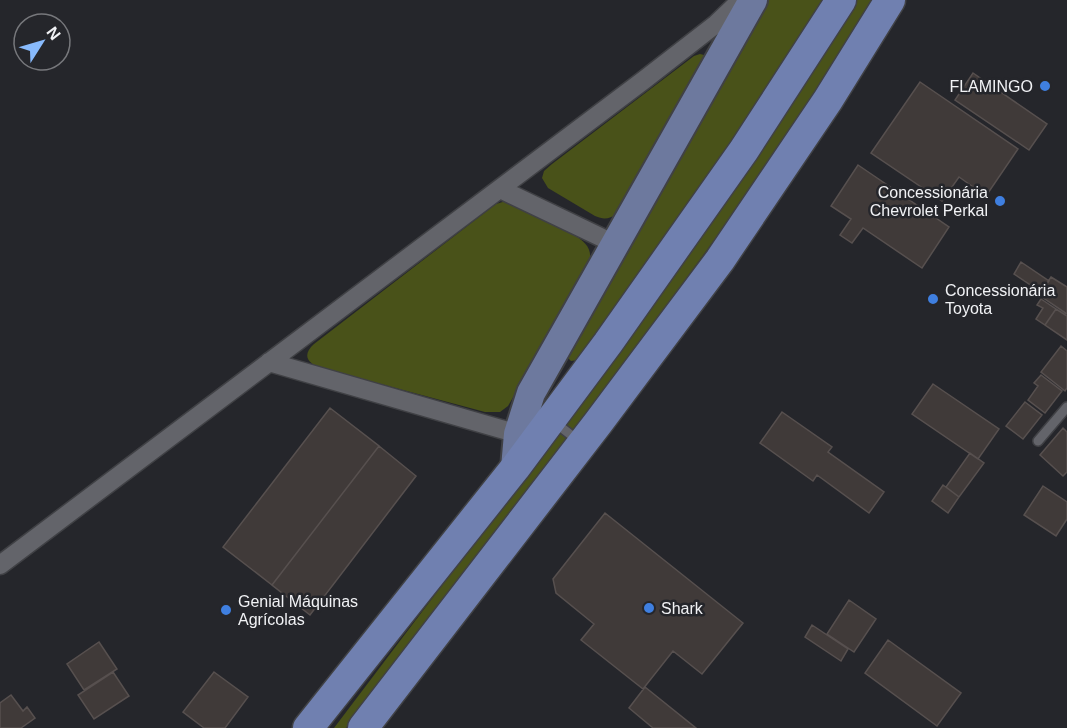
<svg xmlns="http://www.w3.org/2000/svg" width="1067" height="728" viewBox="0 0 1067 728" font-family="Helvetica,sans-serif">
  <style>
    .green { fill: #495219 }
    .building { fill: #403a39; stroke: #57504f; stroke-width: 1.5 }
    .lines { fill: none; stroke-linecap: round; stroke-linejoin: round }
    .service-casing { stroke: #404145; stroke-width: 12 }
    .minor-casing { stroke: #404145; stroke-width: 21 }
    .primary-casing { stroke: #404145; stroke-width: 32 }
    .trunk-casing { stroke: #404145; stroke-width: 33 }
    .service { stroke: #63646a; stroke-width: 9 }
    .minor { stroke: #63646a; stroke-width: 18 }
    .primary { stroke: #6d799e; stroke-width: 28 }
    .trunk { stroke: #7080b0; stroke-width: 30 }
    .shop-dot { fill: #3f7fe0; stroke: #25262b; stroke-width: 2 }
    .labels { text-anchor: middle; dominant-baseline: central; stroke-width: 5; stroke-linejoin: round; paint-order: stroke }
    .poi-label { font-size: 16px; fill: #f1f2f5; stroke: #25262b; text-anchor: start }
  </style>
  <rect width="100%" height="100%" fill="#25262b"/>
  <path class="green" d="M 769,0 L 826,0 L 719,162 L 578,360 L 571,361 L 566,356 L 568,347 L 738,58 Z
    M 856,0 L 872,0 L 830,71 L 744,199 L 563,448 L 346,728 L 334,728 L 552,440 L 818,60 Z
    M 700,54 L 704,55 L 707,58 L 617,214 C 609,219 604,220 595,216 L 548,188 L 542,178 L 544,171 L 552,164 L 694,56 Z
    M 506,201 L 573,234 C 587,243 594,250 588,267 L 508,406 L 500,412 L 485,412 L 321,368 C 307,363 302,355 314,344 L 496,204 Z"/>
  <path class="building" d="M 973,73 L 1047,124 L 1029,150 L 955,100 Z
    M 920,82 L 1018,149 L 986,196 L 959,177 L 942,201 L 871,153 Z
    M 858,165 L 949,227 L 922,268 L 863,228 L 852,243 L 840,235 L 851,219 L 831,206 Z
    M 1021,262 L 1049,281 L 1041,292 L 1014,274 Z
    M 1051,277 L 1067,287 L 1067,314 L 1039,295 Z
    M 1041,299 L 1056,309 L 1045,325 L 1036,319 L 1043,308 L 1037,305 Z
    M 1056,309 L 1067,316 L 1067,340 L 1045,325 Z
    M 1061,346 L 1067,351 L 1067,388 L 1065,391 L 1041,372 Z
    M 1041,375 L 1062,391 L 1045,413 L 1028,400 L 1038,386 L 1034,383 Z
    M 933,384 L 999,429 L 978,459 L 912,414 Z
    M 1025,402 L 1042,415 L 1023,439 L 1006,426 Z
    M 330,408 L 379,446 L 272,585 L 223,547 Z
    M 782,412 L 832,447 L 828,452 L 884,492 L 869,513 L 817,475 L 813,481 L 760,443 Z
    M 1063,428 L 1067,432 L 1067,472 L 1063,476 L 1040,455 Z
    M 379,446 L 416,476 L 310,615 L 272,585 Z
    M 970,453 L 984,463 L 959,497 L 946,487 Z
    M 943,485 L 959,497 L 948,513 L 932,501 Z
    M 1043,486 L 1067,502 L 1067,519 L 1056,536 L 1024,515 Z
    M 605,513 L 743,623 L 702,674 L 673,651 L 643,689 L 581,640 L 594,624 L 556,593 L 553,579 Z
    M 849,600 L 876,619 L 854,652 L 827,634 Z
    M 812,625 L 848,649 L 841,661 L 805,637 Z
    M 888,640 L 961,693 L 937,726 L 865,673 Z
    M 99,642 L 117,669 L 84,690 L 67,664 Z
    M 113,672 L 129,696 L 94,719 L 78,695 Z
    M 214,672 L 248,697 L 225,728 L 204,728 L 183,712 Z
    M 645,687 L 696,728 L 653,728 L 629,708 Z
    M 11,695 L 23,711 L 27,707 L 35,718 L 21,728 L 0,728 L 0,703 Z"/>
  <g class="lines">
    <g class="service-casing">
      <path id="service" d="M 553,421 L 580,442
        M 1038,441 L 1067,407"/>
    </g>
    <g class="minor-casing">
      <path id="minor" d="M 500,189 L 615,244
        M 269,362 L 518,434
        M 0,565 L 644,80 L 716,24 L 741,0"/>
    </g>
    <g class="primary-casing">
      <path id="primary" d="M 515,468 L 518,434 L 531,393 L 753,0"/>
    </g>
    <g class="trunk-casing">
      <path id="trunk" d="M 308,728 L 515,468 L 608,343 L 744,150 L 841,0
        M 363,728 L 598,423 L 720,260 L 828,100 L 890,0"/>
    </g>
    <use href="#service" class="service"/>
    <use href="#minor" class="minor"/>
    <use href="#primary" class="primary"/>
    <use href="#trunk" class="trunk"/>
  </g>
  <g class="shop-dot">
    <circle cx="1045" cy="86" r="6"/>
    <circle cx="1000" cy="201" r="6"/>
    <circle cx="933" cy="299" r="6"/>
    <circle cx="649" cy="608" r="6"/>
    <circle cx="226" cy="610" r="6"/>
  </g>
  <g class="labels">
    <g class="poi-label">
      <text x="1033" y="86" text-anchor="end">FLAMINGO</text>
      <text x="988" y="192" text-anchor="end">Concessionária<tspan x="988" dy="18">Chevrolet Perkal</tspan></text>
      <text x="945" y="290">Concessionária<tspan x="945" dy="18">Toyota</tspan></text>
      <text x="238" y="601">Genial Máquinas<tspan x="238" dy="18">Agrícolas</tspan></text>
      <text x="661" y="608">Shark</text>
    </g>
  </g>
  <g transform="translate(42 42) rotate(53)"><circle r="28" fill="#25262b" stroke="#77787c" stroke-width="1.5"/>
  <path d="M0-4.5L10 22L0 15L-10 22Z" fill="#88bafc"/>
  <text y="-9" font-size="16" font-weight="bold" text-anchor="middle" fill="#f1f2f5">N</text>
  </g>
</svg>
